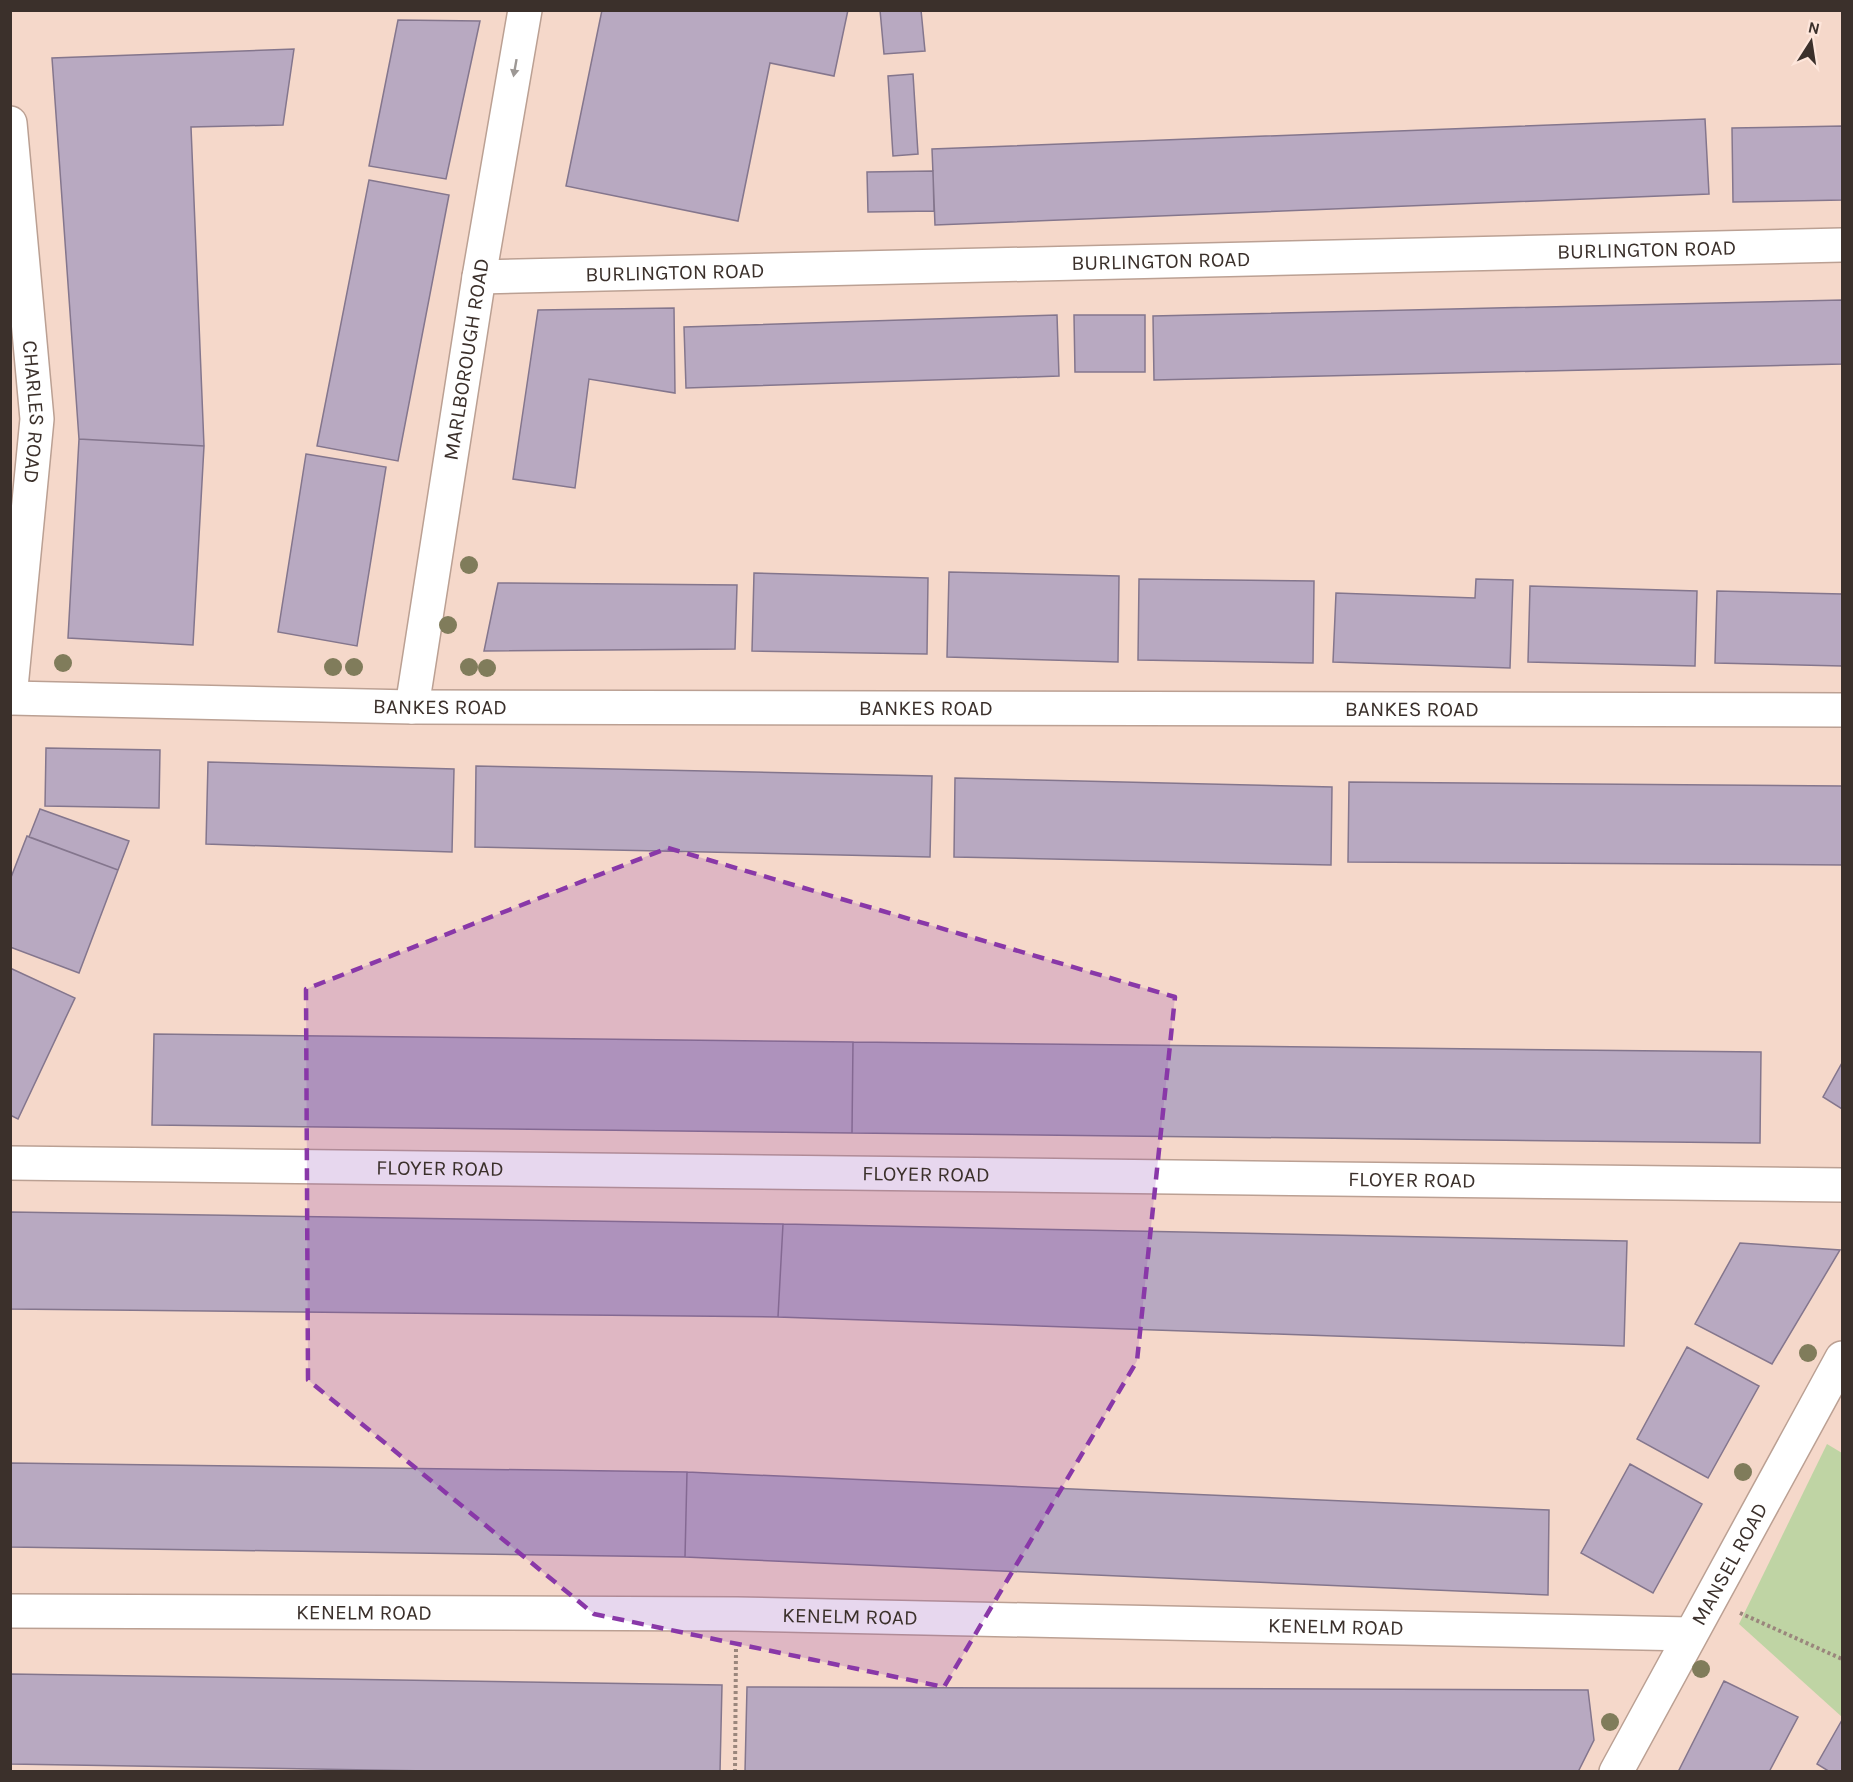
<svg xmlns="http://www.w3.org/2000/svg" width="1853" height="1782" viewBox="0 0 1853 1782" font-family="Karla,sans-serif">
  <style>
    .green { fill: #bfd4a4 }
    .building { fill: #b8a9c1; stroke: #84768d; stroke-width: 1.5 }
    .lines { fill: none; stroke-linecap: round; stroke-linejoin: round }
    .minor-casing { stroke: #bba093; stroke-width: 36 }
    .tertiary-casing { stroke: #bba093; stroke-width: 36 }
    .path { stroke: #9a867c; stroke-width: 4; stroke-dasharray: 3 3; stroke-linecap: butt }
    .minor { stroke: #fff; stroke-width: 33 }
    .tertiary { stroke: #fff; stroke-width: 33 }
    .tree { fill: #807c5b }
    .oneway { fill: #9d9895 }
    .marked { fill: #8938a8; fill-opacity: 0.2; stroke: #8938a8; stroke-width: 4.5; stroke-dasharray: 12 8; stroke-linejoin: round }
    .labels { text-anchor: middle; dominant-baseline: central; stroke-width: 5; stroke-linejoin: round; paint-order: stroke }
    .street-label { font-size: 21px; fill: #3b302b; stroke: #fee6db }
  </style>
  <rect width="100%" height="100%" fill="#f5d8ca"/>
  <path class="green" d="M 1827,1444 L 1842,1453 L 1842,1717 L 1739,1624 Z"/>
  <path class="building" d="M 602,10 L 848,10 L 834,76 L 770,63 L 738,221 L 566,186 Z
    M 880,10 L 921,10 L 925,51 L 884,54 Z
    M 398,20 L 480,21 L 446,179 L 369,166 Z
    M 294,49 L 283,125 L 191,127 L 204,446 L 79,439 L 52,58 Z
    M 913,74 L 918,154 L 893,156 L 888,76 Z
    M 1705,119 L 1709,194 L 935,225 L 932,149 Z
    M 1842,126 L 1842,200 L 1733,202 L 1732,128 Z
    M 933,171 L 934,211 L 868,212 L 867,172 Z
    M 369,180 L 449,195 L 398,461 L 317,446 Z
    M 1842,300 L 1842,364 L 1154,380 L 1153,316 Z
    M 674,308 L 675,393 L 589,379 L 575,488 L 513,479 L 538,310 Z
    M 1057,315 L 1059,376 L 686,388 L 684,327 Z
    M 1074,315 L 1145,315 L 1145,372 L 1075,372 Z
    M 79,439 L 204,446 L 193,645 L 68,638 Z
    M 306,454 L 386,467 L 357,646 L 278,632 Z
    M 949,572 L 1119,576 L 1118,662 L 947,657 Z
    M 754,573 L 928,578 L 927,654 L 752,651 Z
    M 1139,579 L 1314,581 L 1313,663 L 1138,660 Z
    M 1476,579 L 1513,580 L 1510,668 L 1333,662 L 1336,593 L 1475,598 Z
    M 498,583 L 737,585 L 735,649 L 484,651 Z
    M 1530,586 L 1697,591 L 1695,666 L 1528,662 Z
    M 1717,591 L 1842,594 L 1842,666 L 1715,663 Z
    M 46,748 L 160,750 L 159,808 L 45,806 Z
    M 208,762 L 454,769 L 452,852 L 206,844 Z
    M 476,766 L 932,776 L 930,857 L 475,847 Z
    M 955,778 L 1332,787 L 1331,865 L 954,857 Z
    M 1349,782 L 1842,786 L 1842,865 L 1348,862 Z
    M 40,809 L 129,841 L 118,870 L 29,837 Z
    M 27,836 L 118,870 L 79,973 L 10,947 L 10,880 Z
    M 10,968 L 75,998 L 18,1119 L 10,1115 Z
    M 154,1034 L 853,1042 L 852,1133 L 152,1125 Z
    M 853,1042 L 1761,1052 L 1760,1143 L 852,1133 Z
    M 1842,1063 L 1842,1109 L 1823,1097 Z
    M 10,1212 L 783,1224 L 778,1317 L 10,1309 Z
    M 783,1224 L 1627,1241 L 1624,1346 L 778,1317 Z
    M 1740,1243 L 1840,1250 L 1772,1364 L 1695,1324 Z
    M 1687,1347 L 1759,1386 L 1708,1478 L 1637,1439 Z
    M 10,1463 L 687,1472 L 685,1557 L 10,1547 Z
    M 1630,1464 L 1702,1504 L 1653,1593 L 1581,1553 Z
    M 687,1472 L 1549,1510 L 1548,1595 L 685,1557 Z
    M 10,1674 L 722,1685 L 720,1772 L 489,1772 L 10,1764 Z
    M 1724,1681 L 1798,1717 L 1769,1772 L 1678,1772 Z
    M 747,1687 L 1588,1690 L 1594,1740 L 1578,1772 L 745,1772 Z
    M 1842,1720 L 1842,1772 L 1830,1772 L 1817,1764 Z"/>
  <g class="lines">
    <g class="minor-casing">
      <g id="minor">
        <path id="s1" d="M 479,277 L 1842,245"/>
        <path id="s2" d="M 11,698 L 412,707 L 1842,710"/>
        <path id="s3" d="M 412,707 L 479,277 L 525,10"/>
        <path id="s4" d="M 10,1163 L 1842,1185"/>
        <path id="s5" d="M 10,1611 L 737,1614 L 1690,1634"/>
        <path id="s6" d="M 1616,1772 L 1842,1358"/>
      </g>
    </g>
    <g class="tertiary-casing">
      <g id="tertiary">
        <path id="s7" d="M 10,123 L 37,419 L 10,698"/>
      </g>
    </g>
    <path class="path" d="M 1740,1613 L 1842,1659
      M 735,1772 L 736,1648"/>
    <use href="#minor" class="minor"/>
    <use href="#tertiary" class="tertiary"/>
  </g>
  <g class="tree">
    <circle cx="469" cy="565" r="9"/>
    <circle cx="448" cy="625" r="9"/>
    <circle cx="63" cy="663" r="9"/>
    <circle cx="333" cy="667" r="9"/>
    <circle cx="354" cy="667" r="9"/>
    <circle cx="469" cy="667" r="9"/>
    <circle cx="487" cy="668" r="9"/>
    <circle cx="1808" cy="1353" r="9"/>
    <circle cx="1743" cy="1472" r="9"/>
    <circle cx="1701" cy="1669" r="9"/>
    <circle cx="1610" cy="1722" r="9"/>
  </g>
  <defs><path id="oneway-solid" d="M-6-.8H1V-3.2L6.5 0L1 3.2V.8H-6Z" transform="scale(1.5)"/></defs>
  <use class="oneway" href="#oneway-solid" transform="translate(515 68) rotate(100)"/>
  <path class="marked" d="M 668,848 L 1175,997 L 1137,1361 L 944,1687 L 594,1614 L 308,1380 L 306,989 Z"/>
  <g class="labels">
    <g class="street-label">
      <text stroke="none"><textPath href="#s1" startOffset="1168">BURLINGTON ROAD</textPath></text>
      <text stroke="none"><textPath href="#s1" startOffset="682">BURLINGTON ROAD</textPath></text>
      <text stroke="none"><textPath href="#s1" startOffset="196">BURLINGTON ROAD</textPath></text>
      <text stroke="none"><textPath href="#s3" startOffset="352">MARLBOROUGH ROAD</textPath></text>
      <text stroke="none"><textPath href="#s7" startOffset="290">CHARLES ROAD</textPath></text>
      <text stroke="none"><textPath href="#s2" startOffset="429">BANKES ROAD</textPath></text>
      <text stroke="none"><textPath href="#s2" startOffset="915">BANKES ROAD</textPath></text>
      <text stroke="none"><textPath href="#s2" startOffset="1401">BANKES ROAD</textPath></text>
      <text stroke="none"><textPath href="#s4" startOffset="430">FLOYER ROAD</textPath></text>
      <text stroke="none"><textPath href="#s4" startOffset="916">FLOYER ROAD</textPath></text>
      <text stroke="none"><textPath href="#s4" startOffset="1402">FLOYER ROAD</textPath></text>
      <text stroke="none"><textPath href="#s6" startOffset="237">MANSEL ROAD</textPath></text>
      <text stroke="none"><textPath href="#s5" startOffset="354">KENELM ROAD</textPath></text>
      <text stroke="none"><textPath href="#s5" startOffset="840">KENELM ROAD</textPath></text>
      <text stroke="none"><textPath href="#s5" startOffset="1326">KENELM ROAD</textPath></text>
    </g>
  </g>
  <rect width="1853" height="1782" fill="none" stroke="#3b302b" stroke-width="24"/>
  <g transform="translate(1811 42) rotate(12)" stroke="#fee6db" stroke-width="4.5" paint-order="stroke">
  <path d="M0-4.5L10 22L0 15L-10 22Z" fill="#3b302b"/>
  <text y="-9" font-size="16" font-weight="bold" text-anchor="middle" fill="#3b302b">N</text>
  </g>
</svg>
